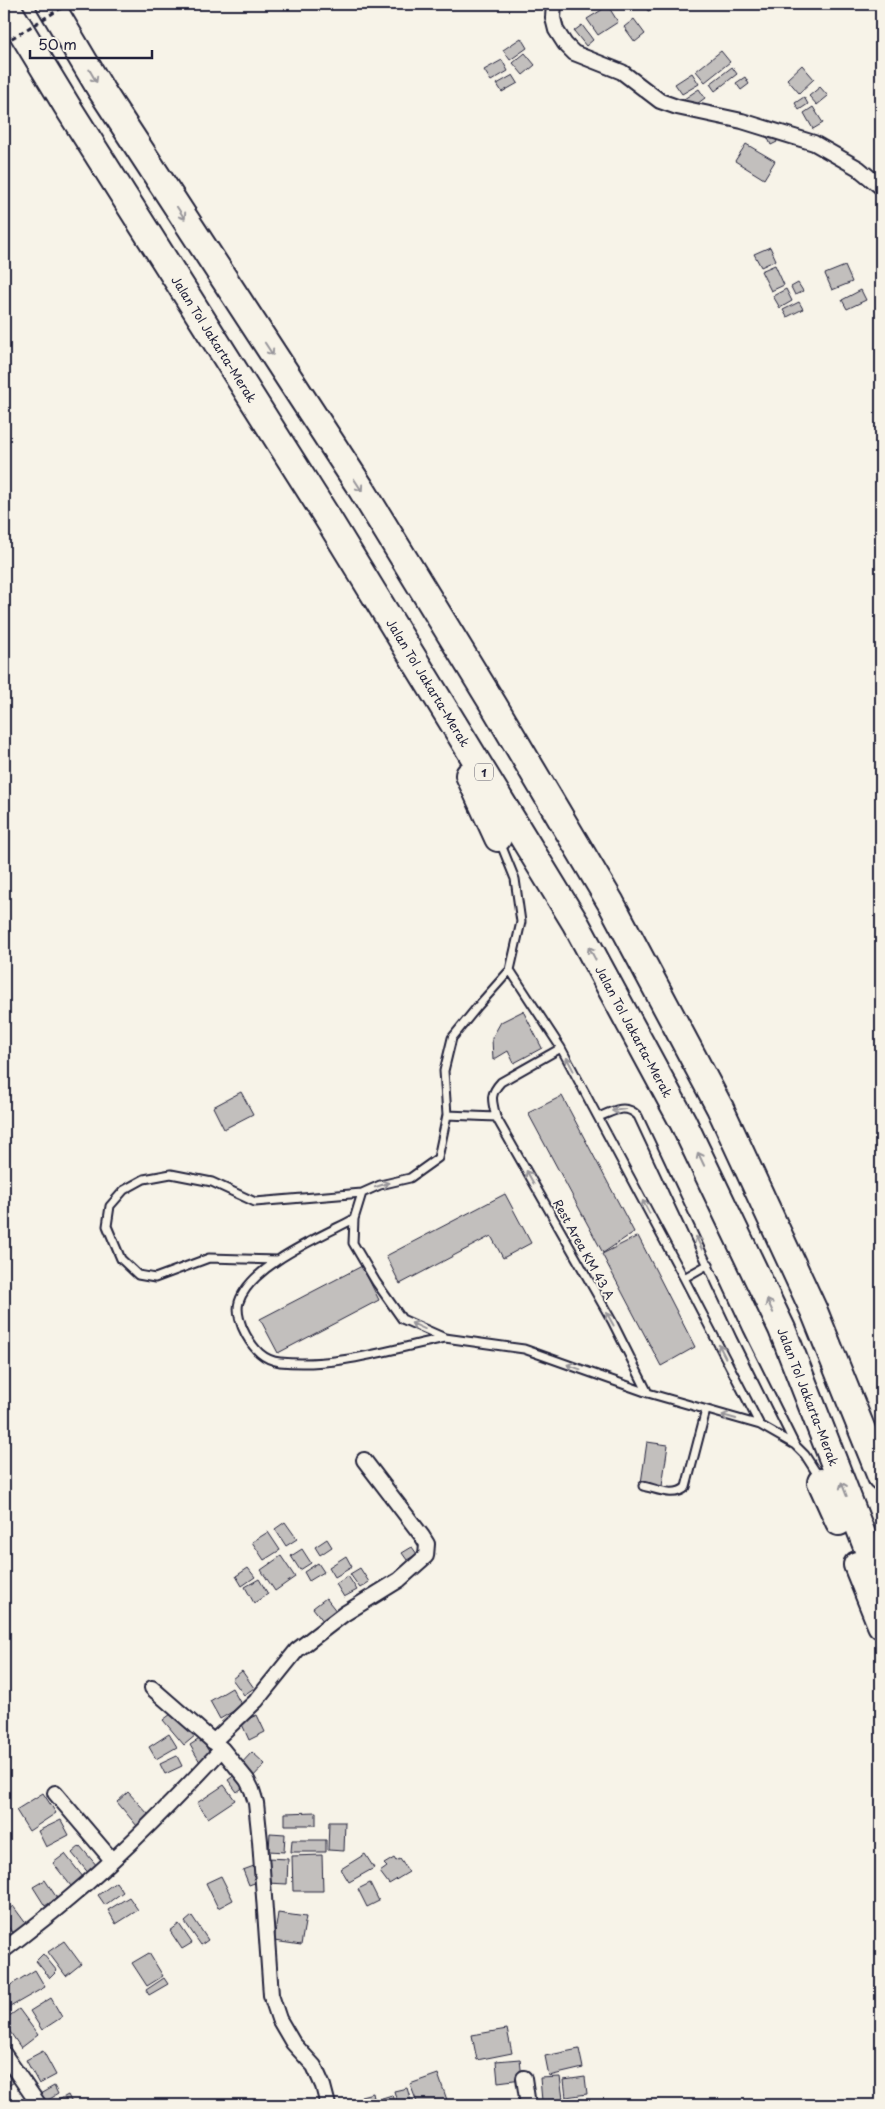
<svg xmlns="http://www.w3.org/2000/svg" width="885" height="2109" viewBox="0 0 885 2109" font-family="'Playpen Sans',sans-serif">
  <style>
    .building { fill: #c2bfbd; stroke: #22223b }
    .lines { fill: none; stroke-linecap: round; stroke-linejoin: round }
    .lane-casing { stroke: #22223b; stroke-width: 11 }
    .street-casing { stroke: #22223b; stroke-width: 18 }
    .highway-casing { stroke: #22223b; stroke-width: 30 }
    .lane { stroke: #f7f3e8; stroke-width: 7 }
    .street { stroke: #f7f3e8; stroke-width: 14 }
    .highway { stroke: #f7f3e8; stroke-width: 26 }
    .path-bridge { stroke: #22223b; stroke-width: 3; stroke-dasharray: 5 4; stroke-linecap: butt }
    .oneway { stroke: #97959a }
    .labels { text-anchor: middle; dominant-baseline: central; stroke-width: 4; stroke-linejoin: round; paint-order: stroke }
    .shield { fill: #f7f3e8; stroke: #62616f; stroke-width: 1 }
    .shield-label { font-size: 11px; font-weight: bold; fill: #22223b }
    .street-label { font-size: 12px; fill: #22223b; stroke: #f7f3e8 }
  </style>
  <rect width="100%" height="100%" fill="#f7f3e8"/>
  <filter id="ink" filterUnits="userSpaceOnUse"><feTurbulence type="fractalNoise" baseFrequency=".02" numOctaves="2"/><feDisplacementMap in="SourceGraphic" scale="10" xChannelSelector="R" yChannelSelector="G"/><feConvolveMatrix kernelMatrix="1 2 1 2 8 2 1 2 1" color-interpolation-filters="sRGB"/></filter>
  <g filter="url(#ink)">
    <path class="building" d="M 644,4 L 663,4 L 648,11 Z
      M 608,6 L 618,22 L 598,35 L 587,19 Z
      M 634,19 L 645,34 L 635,42 L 624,27 Z
      M 582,25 L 593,40 L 586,46 L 574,31 Z
      M 521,38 L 527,48 L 510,60 L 503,50 Z
      M 721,51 L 730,62 L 705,82 L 696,71 Z
      M 525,53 L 535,65 L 523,75 L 513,63 Z
      M 502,60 L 508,71 L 491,81 L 484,70 Z
      M 802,65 L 814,79 L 799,93 L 787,79 Z
      M 732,67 L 737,74 L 715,91 L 710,84 Z
      M 692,73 L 699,84 L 682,94 L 675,84 Z
      M 513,75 L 518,83 L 502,92 L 497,84 Z
      M 745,77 L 749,84 L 741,90 L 736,83 Z
      M 820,87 L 828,96 L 817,105 L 809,96 Z
      M 699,89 L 705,98 L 690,109 L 684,99 Z
      M 804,97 L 808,104 L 799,110 L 795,103 Z
      M 813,107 L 823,123 L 813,129 L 804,113 Z
      M 772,131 L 777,142 L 771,145 L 766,134 Z
      M 746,144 L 775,161 L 764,179 L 735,161 Z
      M 770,247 L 776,260 L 761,267 L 754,254 Z
      M 775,265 L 784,285 L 771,291 L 761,271 Z
      M 845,266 L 852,282 L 832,290 L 825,274 Z
      M 798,283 L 803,291 L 795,295 L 791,287 Z
      M 786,289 L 792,301 L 780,308 L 773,296 Z
      M 861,290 L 866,300 L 847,309 L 842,300 Z
      M 799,302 L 803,309 L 787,317 L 783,310 Z
      M 523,1011 L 542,1048 L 514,1063 L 508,1051 L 493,1060 L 492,1038 L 501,1022 Z
      M 241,1092 L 253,1114 L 224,1129 L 213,1107 Z
      M 562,1096 L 634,1232 L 603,1253 L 528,1113 Z
      M 505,1194 L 531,1243 L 503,1258 L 491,1236 L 400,1284 L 386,1256 Z
      M 638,1236 L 695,1347 L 661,1366 L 602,1254 Z
      M 362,1266 L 379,1300 L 278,1353 L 260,1319 Z
      M 647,1442 L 668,1445 L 662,1486 L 641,1483 Z
      M 285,1522 L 297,1539 L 286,1546 L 275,1529 Z
      M 268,1532 L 280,1550 L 264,1560 L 252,1542 Z
      M 327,1539 L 332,1547 L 320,1555 L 315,1547 Z
      M 412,1547 L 417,1554 L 407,1560 L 402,1553 Z
      M 302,1549 L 311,1563 L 300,1570 L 291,1556 Z
      M 281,1556 L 295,1577 L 275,1591 L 261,1570 Z
      M 346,1556 L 352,1567 L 335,1577 L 329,1567 Z
      M 318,1563 L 324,1572 L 309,1581 L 304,1572 Z
      M 248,1568 L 255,1577 L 242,1586 L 236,1576 Z
      M 360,1568 L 369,1582 L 360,1588 L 350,1574 Z
      M 348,1576 L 357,1590 L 344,1597 L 336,1584 Z
      M 259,1579 L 268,1594 L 254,1603 L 245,1587 Z
      M 326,1598 L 337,1612 L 324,1622 L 313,1608 Z
      M 242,1671 L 254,1688 L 244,1695 L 232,1679 Z
      M 232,1688 L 242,1706 L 220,1719 L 210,1701 Z
      M 175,1711 L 196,1735 L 184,1745 L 163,1720 Z
      M 257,1715 L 265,1732 L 249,1740 L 241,1722 Z
      M 169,1734 L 177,1747 L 156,1759 L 149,1747 Z
      M 201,1738 L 211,1755 L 200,1762 L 190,1745 Z
      M 252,1752 L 265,1764 L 251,1779 L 238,1767 Z
      M 177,1756 L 182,1766 L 165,1774 L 160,1764 Z
      M 236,1774 L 245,1786 L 237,1792 L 228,1780 Z
      M 224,1785 L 235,1800 L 208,1818 L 197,1803 Z
      M 128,1792 L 149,1815 L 137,1826 L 117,1802 Z
      M 43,1793 L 56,1813 L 29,1831 L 16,1810 Z
      M 316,1812 L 316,1825 L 285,1825 L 285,1813 Z
      M 61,1820 L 69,1835 L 46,1847 L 38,1831 Z
      M 329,1822 L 345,1822 L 344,1851 L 328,1850 Z
      M 270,1833 L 285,1834 L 284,1852 L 269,1851 Z
      M 292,1840 L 326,1840 L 326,1852 L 291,1852 Z
      M 80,1846 L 98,1867 L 90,1875 L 72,1853 Z
      M 65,1854 L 83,1877 L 71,1886 L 53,1863 Z
      M 365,1854 L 374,1868 L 349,1882 L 341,1869 Z
      M 322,1855 L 323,1891 L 293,1891 L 292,1856 Z
      M 268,1858 L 288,1859 L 287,1884 L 267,1883 Z
      M 394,1858 L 396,1861 L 400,1859 L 409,1872 L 389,1884 L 380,1872 L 387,1867 L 384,1864 Z
      M 254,1866 L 260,1881 L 249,1885 L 243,1870 Z
      M 221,1876 L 233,1900 L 218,1908 L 206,1883 Z
      M 45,1880 L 57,1898 L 45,1906 L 33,1887 Z
      M 116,1882 L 123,1892 L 105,1905 L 98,1895 Z
      M 370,1883 L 379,1901 L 367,1907 L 358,1889 Z
      M 129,1897 L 138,1910 L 116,1924 L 108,1910 Z
      M 13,1906 L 27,1925 L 14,1935 L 4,1921 L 4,1913 Z
      M 278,1913 L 306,1917 L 301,1945 L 274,1941 Z
      M 192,1916 L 208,1940 L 201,1945 L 185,1922 Z
      M 179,1924 L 192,1943 L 182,1949 L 170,1931 Z
      M 64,1941 L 81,1964 L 66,1976 L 48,1952 Z
      M 149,1953 L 163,1976 L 147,1986 L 132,1963 Z
      M 43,1954 L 57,1971 L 50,1978 L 36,1961 Z
      M 35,1970 L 45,1987 L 10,2007 L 4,1996 L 4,1989 Z
      M 164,1978 L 168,1984 L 149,1995 L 146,1990 Z
      M 51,1998 L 62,2017 L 42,2030 L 30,2011 Z
      M 19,2009 L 38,2035 L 21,2048 L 4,2023 L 4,2020 Z
      M 507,2029 L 512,2053 L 477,2060 L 472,2035 Z
      M 579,2049 L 583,2068 L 549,2076 L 545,2056 Z
      M 43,2051 L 56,2075 L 39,2084 L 26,2060 Z
      M 4,2056 L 19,2079 L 8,2086 L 4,2080 Z
      M 520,2059 L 522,2079 L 498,2082 L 496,2061 Z
      M 438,2074 L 447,2100 L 432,2105 L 418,2105 L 410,2084 Z
      M 560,2077 L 563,2099 L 542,2101 L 540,2078 Z
      M 585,2077 L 587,2094 L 566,2097 L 564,2080 Z
      M 54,2086 L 58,2094 L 45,2102 L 40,2094 Z
      M 407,2088 L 412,2105 L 398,2105 L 394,2091 Z
      M 373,2093 L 374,2098 L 362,2101 L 361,2096 Z
      M 68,2095 L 73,2105 L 51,2105 L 51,2104 Z
      M 392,2095 L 395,2105 L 381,2105 L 379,2099 Z"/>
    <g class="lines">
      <g class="lane-casing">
        <path id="lane" d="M 500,842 L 515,879 L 521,922 L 510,970 L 478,1006 L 452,1038 L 444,1071 L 447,1115 L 438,1158 L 410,1178 L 380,1185 L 362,1193 L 354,1219 L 353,1243 L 376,1282 L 402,1319 L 445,1338 L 524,1349 L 648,1393 L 760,1425 L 795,1445 L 805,1455 L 819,1477
          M 510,970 L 561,1048 L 684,1278 L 760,1425
          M 561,1048 L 501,1082 C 489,1095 492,1100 496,1117 L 612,1321 L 648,1393
          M 447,1115 L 496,1117
          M 599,1117 C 612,1111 626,1103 638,1116 L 740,1334 L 795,1445
          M 354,1219 C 322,1236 251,1265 239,1302 C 236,1312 241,1326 246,1335 C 254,1349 263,1360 280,1362 C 335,1368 391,1349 445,1338
          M 278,1260 L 209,1258 L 155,1278 L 138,1275 L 121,1259 L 107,1226 L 110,1206 L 124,1190 L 144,1179 L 171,1174 L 212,1182 L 255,1202 L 362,1193
          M 684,1278 L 709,1264
          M 643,1486 C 657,1489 675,1498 686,1487 L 706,1410"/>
      </g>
      <g class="street-casing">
        <path id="street" d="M 554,4 L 553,18 L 556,30 L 565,44 L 574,53 L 622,72 L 660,101 L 677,107 L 742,121 L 814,143 L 858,168 L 881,187
          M 152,1688 L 222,1749 L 247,1780 L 252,1790 L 256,1803 L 260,1841 L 271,1995 L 279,2019 L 293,2043 L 314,2066 L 323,2086 L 328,2105
          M 213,1742 L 256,1701 L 297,1650 L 344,1614 L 399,1580 L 426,1556 L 427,1544 L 422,1536 L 364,1460
          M 55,1793 L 112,1860
          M 4,1950 C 27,1932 50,1915 72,1896 C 126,1851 175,1800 222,1749
          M 4,2054 L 39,2105
          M 524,2078 L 528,2105"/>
      </g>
      <g class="highway-casing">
        <g id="highway">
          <path id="s1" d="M 5,4 L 67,106 L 327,517 L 576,924 L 683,1122 L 782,1329 L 881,1583"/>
          <path d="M 50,4 L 101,90 L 362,490 L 493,704 L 611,903 L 720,1108 L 814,1311 L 881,1477"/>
          <path d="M 469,775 L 498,838"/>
          <path d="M 821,1482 L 839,1522"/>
          <path d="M 857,1565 L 881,1625"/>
        </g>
      </g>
      <use href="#lane" class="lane"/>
      <use href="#street" class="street"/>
      <use href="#highway" class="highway"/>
      <path class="path-bridge" d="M 4,43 L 68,4"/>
    </g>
    <defs><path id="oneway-shaft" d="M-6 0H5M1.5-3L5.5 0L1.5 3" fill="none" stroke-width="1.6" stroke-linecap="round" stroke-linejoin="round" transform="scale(1.25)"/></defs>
    <g class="oneway">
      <use href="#oneway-shaft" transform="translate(93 76) rotate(60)"/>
      <use href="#oneway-shaft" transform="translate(181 213) rotate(57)"/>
      <use href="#oneway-shaft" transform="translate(269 349) rotate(57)"/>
      <use href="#oneway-shaft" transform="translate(358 485) rotate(57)"/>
      <use href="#oneway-shaft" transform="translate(592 953) rotate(-118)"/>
      <use href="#oneway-shaft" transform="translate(570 1064) rotate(-118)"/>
      <use href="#oneway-shaft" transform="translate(619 1110) rotate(172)"/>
      <use href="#oneway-shaft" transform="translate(701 1159) rotate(-115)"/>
      <use href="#oneway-shaft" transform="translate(530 1177) rotate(-119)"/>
      <use href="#oneway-shaft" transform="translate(382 1185) rotate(-18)"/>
      <use href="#oneway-shaft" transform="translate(646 1207) rotate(-118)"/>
      <use href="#oneway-shaft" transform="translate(699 1243) rotate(-115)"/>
      <use href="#oneway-shaft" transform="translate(770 1306) rotate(-115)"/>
      <use href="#oneway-shaft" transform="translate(610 1319) rotate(-119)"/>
      <use href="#oneway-shaft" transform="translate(418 1326) rotate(-156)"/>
      <use href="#oneway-shaft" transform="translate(722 1351) rotate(-117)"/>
      <use href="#oneway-shaft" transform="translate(574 1367) rotate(-160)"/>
      <use href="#oneway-shaft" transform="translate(729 1417) rotate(-164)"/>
      <use href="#oneway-shaft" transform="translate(844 1489) rotate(-111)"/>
    </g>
  </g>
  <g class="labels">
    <rect class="shield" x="475" y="763.5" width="18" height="17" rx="4"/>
    <g class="shield-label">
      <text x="484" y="772">1</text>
    </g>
    <g class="street-label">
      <text stroke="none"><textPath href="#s1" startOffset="395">Jalan Tol Jakarta–Merak</textPath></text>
      <text stroke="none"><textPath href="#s1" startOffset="800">Jalan Tol Jakarta–Merak</textPath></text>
      <text stroke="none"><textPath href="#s1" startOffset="1205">Jalan Tol Jakarta–Merak</textPath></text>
      <text transform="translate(584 1249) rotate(61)">Rest Area KM 43 A</text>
      <text stroke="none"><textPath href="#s1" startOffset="1610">Jalan Tol Jakarta–Merak</textPath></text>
    </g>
  </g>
  <rect width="885" height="2109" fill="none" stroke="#f7f3e8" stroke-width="20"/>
  <rect x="10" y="10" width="865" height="2089" fill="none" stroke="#22223b" stroke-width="2" filter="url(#ink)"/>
  <path d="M30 50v8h122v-8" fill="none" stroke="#22223b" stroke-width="2.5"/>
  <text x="38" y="50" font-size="15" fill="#22223b" stroke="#f7f3e8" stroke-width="4" paint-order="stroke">50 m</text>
</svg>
